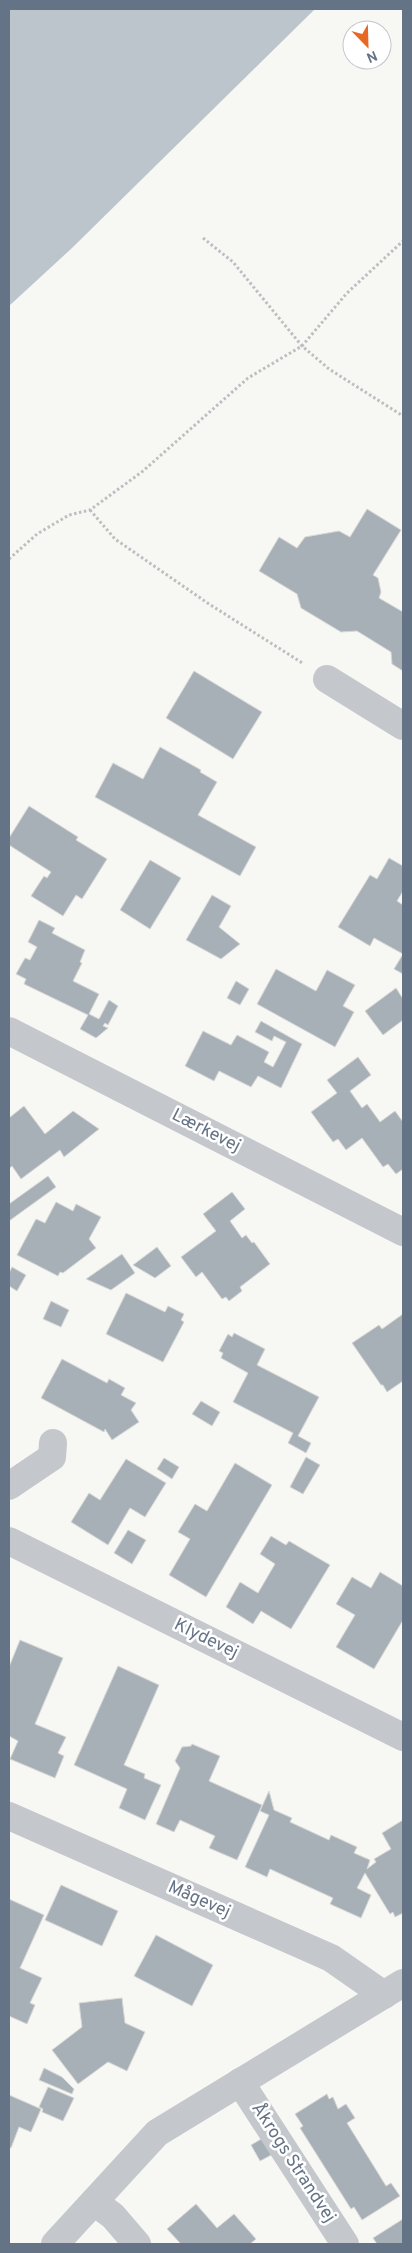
<svg xmlns="http://www.w3.org/2000/svg" width="412" height="2253" viewBox="0 0 412 2253" font-family="Overpass,sans-serif">
  <style>
    .water { fill: #bcc5cb }
    .building { fill: #a8b0b7; stroke: #d8d8d6 }
    .lines { fill: none; stroke-linecap: round; stroke-linejoin: round }
    .path { stroke: #bcbec1; stroke-width: 3; stroke-dasharray: 2.5 2.5; stroke-linecap: butt }
    .minor { stroke: #c4c7cb; stroke-width: 28 }
    .tertiary { stroke: #c4c7cb; stroke-width: 28 }
    .labels { text-anchor: middle; dominant-baseline: central; stroke-width: 5; stroke-linejoin: round; paint-order: stroke }
    .street-label { font-size: 18px; fill: #657386; stroke: #fff }
  </style>
  <rect width="100%" height="100%" fill="#f7f7f4"/>
  <path class="water" d="M 9,9 L 315,9 L 72,248 L 9,306 Z"/>
  <path class="building" d="M 367,509 L 401,530 L 373,575 L 378,578 L 381,592 L 379,598 L 403,612 L 403,671 L 392,664 L 391,652 L 357,631 L 341,632 L 301,608 L 297,594 L 259,571 L 279,537 L 297,548 L 305,537 L 339,531 L 350,537 Z
    M 194,671 L 262,712 L 233,759 L 166,718 Z
    M 160,747 L 201,770 L 200,772 L 217,782 L 198,815 L 256,847 L 240,876 L 95,797 L 113,763 L 143,779 Z
    M 29,806 L 78,837 L 76,840 L 107,859 L 82,899 L 76,895 L 63,916 L 31,896 L 44,876 L 47,878 L 51,872 L 9,845 L 9,838 Z
    M 389,858 L 403,866 L 403,891 L 397,901 L 403,905 L 403,974 L 394,969 L 403,954 L 374,938 L 370,946 L 338,927 L 370,875 L 377,879 Z
    M 150,860 L 181,878 L 150,929 L 120,910 Z
    M 212,895 L 231,906 L 219,927 L 240,944 L 221,959 L 186,940 Z
    M 39,920 L 55,928 L 52,933 L 85,950 L 80,962 L 82,963 L 73,981 L 99,994 L 89,1014 L 99,1019 L 109,1000 L 118,1006 L 108,1025 L 105,1023 L 103,1026 L 108,1028 L 96,1038 L 80,1029 L 88,1015 L 24,984 L 26,979 L 16,974 L 25,958 L 30,960 L 37,947 L 28,942 Z
    M 276,969 L 316,991 L 327,970 L 355,985 L 343,1006 L 354,1012 L 335,1047 L 257,1004 Z
    M 236,981 L 249,989 L 240,1005 L 227,998 Z
    M 396,988 L 403,999 L 403,1020 L 383,1035 L 365,1011 Z
    M 261,1021 L 302,1044 L 281,1088 L 258,1076 L 251,1087 L 219,1071 L 214,1081 L 185,1066 L 203,1031 L 231,1045 L 237,1035 L 269,1052 L 264,1062 L 273,1067 L 286,1042 L 274,1036 L 272,1041 L 255,1032 Z
    M 358,1057 L 371,1075 L 350,1091 L 362,1108 L 367,1104 L 380,1122 L 395,1111 L 403,1122 L 403,1169 L 396,1174 L 388,1164 L 383,1167 L 362,1138 L 346,1150 L 338,1139 L 333,1142 L 311,1112 L 337,1093 L 327,1080 Z
    M 24,1106 L 45,1134 L 73,1111 L 99,1129 L 64,1157 L 60,1150 L 21,1179 L 12,1166 L 9,1169 L 9,1118 Z
    M 48,1176 L 56,1187 L 9,1221 L 9,1204 Z
    M 232,1192 L 245,1209 L 230,1221 L 242,1238 L 246,1235 L 252,1243 L 254,1242 L 270,1264 L 240,1287 L 242,1291 L 229,1301 L 226,1297 L 222,1299 L 202,1272 L 196,1277 L 181,1257 L 216,1231 L 203,1214 Z
    M 56,1202 L 73,1211 L 76,1204 L 101,1217 L 89,1239 L 96,1248 L 63,1273 L 60,1272 L 58,1276 L 17,1255 L 36,1219 L 45,1223 Z
    M 157,1247 L 171,1266 L 155,1278 L 133,1265 Z
    M 122,1254 L 135,1273 L 111,1290 L 86,1279 Z
    M 12,1267 L 26,1275 L 17,1291 L 9,1286 L 9,1273 Z
    M 126,1293 L 165,1312 L 168,1306 L 184,1314 L 181,1320 L 184,1322 L 163,1362 L 106,1334 Z
    M 51,1301 L 69,1310 L 61,1327 L 43,1319 Z
    M 403,1314 L 403,1381 L 387,1392 L 383,1385 L 381,1385 L 352,1343 L 379,1325 L 382,1329 Z
    M 234,1333 L 265,1349 L 257,1365 L 319,1397 L 298,1436 L 311,1443 L 306,1453 L 288,1443 L 293,1433 L 233,1402 L 248,1373 L 221,1358 L 223,1353 L 219,1351 L 228,1334 L 232,1337 Z
    M 62,1359 L 107,1383 L 109,1379 L 125,1388 L 121,1395 L 136,1403 L 131,1410 L 139,1422 L 112,1440 L 105,1429 L 104,1432 L 41,1398 Z
    M 201,1401 L 220,1412 L 212,1426 L 192,1414 Z
    M 306,1457 L 320,1465 L 303,1494 L 290,1487 Z
    M 164,1458 L 179,1467 L 172,1479 L 157,1469 Z
    M 126,1459 L 166,1483 L 145,1517 L 130,1508 L 108,1545 L 71,1522 L 89,1493 L 100,1500 Z
    M 235,1463 L 272,1485 L 206,1597 L 169,1575 L 190,1539 L 178,1532 L 195,1504 L 207,1511 Z
    M 128,1530 L 146,1540 L 132,1564 L 114,1553 Z
    M 271,1536 L 286,1545 L 289,1541 L 330,1565 L 291,1629 L 261,1611 L 253,1624 L 226,1607 L 240,1582 L 258,1593 L 275,1564 L 260,1554 Z
    M 380,1572 L 403,1586 L 403,1620 L 374,1669 L 336,1647 L 355,1615 L 336,1604 L 352,1577 L 371,1588 Z
    M 20,1640 L 63,1658 L 35,1724 L 66,1737 L 58,1753 L 64,1756 L 55,1778 L 10,1759 L 18,1741 L 9,1736 L 9,1667 Z
    M 118,1666 L 159,1685 L 124,1765 L 145,1774 L 144,1778 L 161,1785 L 145,1820 L 119,1808 L 127,1789 L 74,1765 Z
    M 192,1744 L 220,1756 L 209,1781 L 262,1805 L 237,1860 L 209,1848 L 215,1836 L 180,1820 L 174,1832 L 156,1824 L 180,1768 L 175,1761 L 182,1747 L 191,1746 Z
    M 269,1791 L 274,1810 L 292,1818 L 290,1822 L 329,1840 L 331,1835 L 357,1847 L 354,1853 L 370,1860 L 367,1869 L 376,1862 L 374,1859 L 391,1849 L 382,1833 L 403,1820 L 403,1913 L 395,1917 L 393,1912 L 390,1914 L 365,1873 L 357,1888 L 371,1895 L 361,1918 L 330,1904 L 333,1898 L 270,1869 L 267,1877 L 245,1867 L 269,1815 L 260,1811 Z
    M 61,1885 L 118,1911 L 102,1946 L 45,1920 Z
    M 9,1899 L 44,1915 L 20,1968 L 42,1978 L 30,2003 L 35,2005 L 27,2024 L 9,2016 Z
    M 156,1935 L 213,1965 L 192,2006 L 134,1976 Z
    M 122,1998 L 125,2023 L 145,2032 L 127,2071 L 108,2062 L 78,2084 L 52,2050 L 82,2027 L 79,2003 Z
    M 44,2068 L 62,2077 L 74,2089 L 72,2094 L 39,2080 Z
    M 48,2087 L 74,2098 L 63,2121 L 42,2112 L 43,2109 L 39,2107 Z
    M 327,2094 L 329,2099 L 333,2097 L 338,2109 L 346,2104 L 355,2118 L 347,2123 L 386,2186 L 391,2183 L 400,2196 L 362,2220 L 354,2207 L 351,2209 L 300,2128 L 303,2126 L 295,2114 Z
    M 9,2095 L 41,2109 L 31,2132 L 19,2127 L 11,2148 L 9,2147 Z
    M 263,2138 L 273,2154 L 260,2161 L 251,2145 Z
    M 196,2204 L 217,2228 L 234,2214 L 256,2239 L 250,2244 L 181,2244 L 167,2229 Z
    M 403,2219 L 403,2244 L 377,2244 L 373,2238 Z"/>
  <g class="lines">
    <path class="path" d="M 203,238 L 233,262 L 302,346 L 329,369 L 403,416
      M 90,510 L 115,539 L 209,604 L 304,664
      M 9,559 L 37,534 L 69,515 L 90,510 L 143,471 L 248,378 L 302,346 L 347,293 L 403,241"/>
    <path class="minor" d="M 327,679 L 403,726
      M 9,1031 L 403,1232
      M 9,1486 L 52,1457 L 53,1443
      M 9,1541 L 403,1737
      M 9,1816 L 331,1958 L 384,1995
      M 240,2082 L 345,2244
      M 94,2202 L 113,2216 L 137,2244"/>
    <path class="tertiary" d="M 55,2244 L 157,2133 L 403,1983"/>
  </g>
  <g class="labels">
    <g class="street-label">
      <text transform="translate(206 1131) rotate(27)">Lærkevej</text>
      <text transform="translate(206 1639) rotate(26)">Klydevej</text>
      <text transform="translate(199 1900) rotate(24)">Mågevej</text>
      <text transform="translate(293 2163) rotate(57)">Åkrogs Strandvej</text>
    </g>
  </g>
  <rect width="412" height="2253" fill="none" stroke="#657386" stroke-width="20"/>
  <g transform="translate(367 45) rotate(157)"><circle r="24" fill="#ffffff" stroke="#c1c7cf"/>
  <path d="M0-4L9 19L0 12L-9 19Z" fill="#e76824"/>
  <text y="-8" font-size="14" font-weight="bold" text-anchor="middle" fill="#657386">N</text>
  </g>
</svg>
